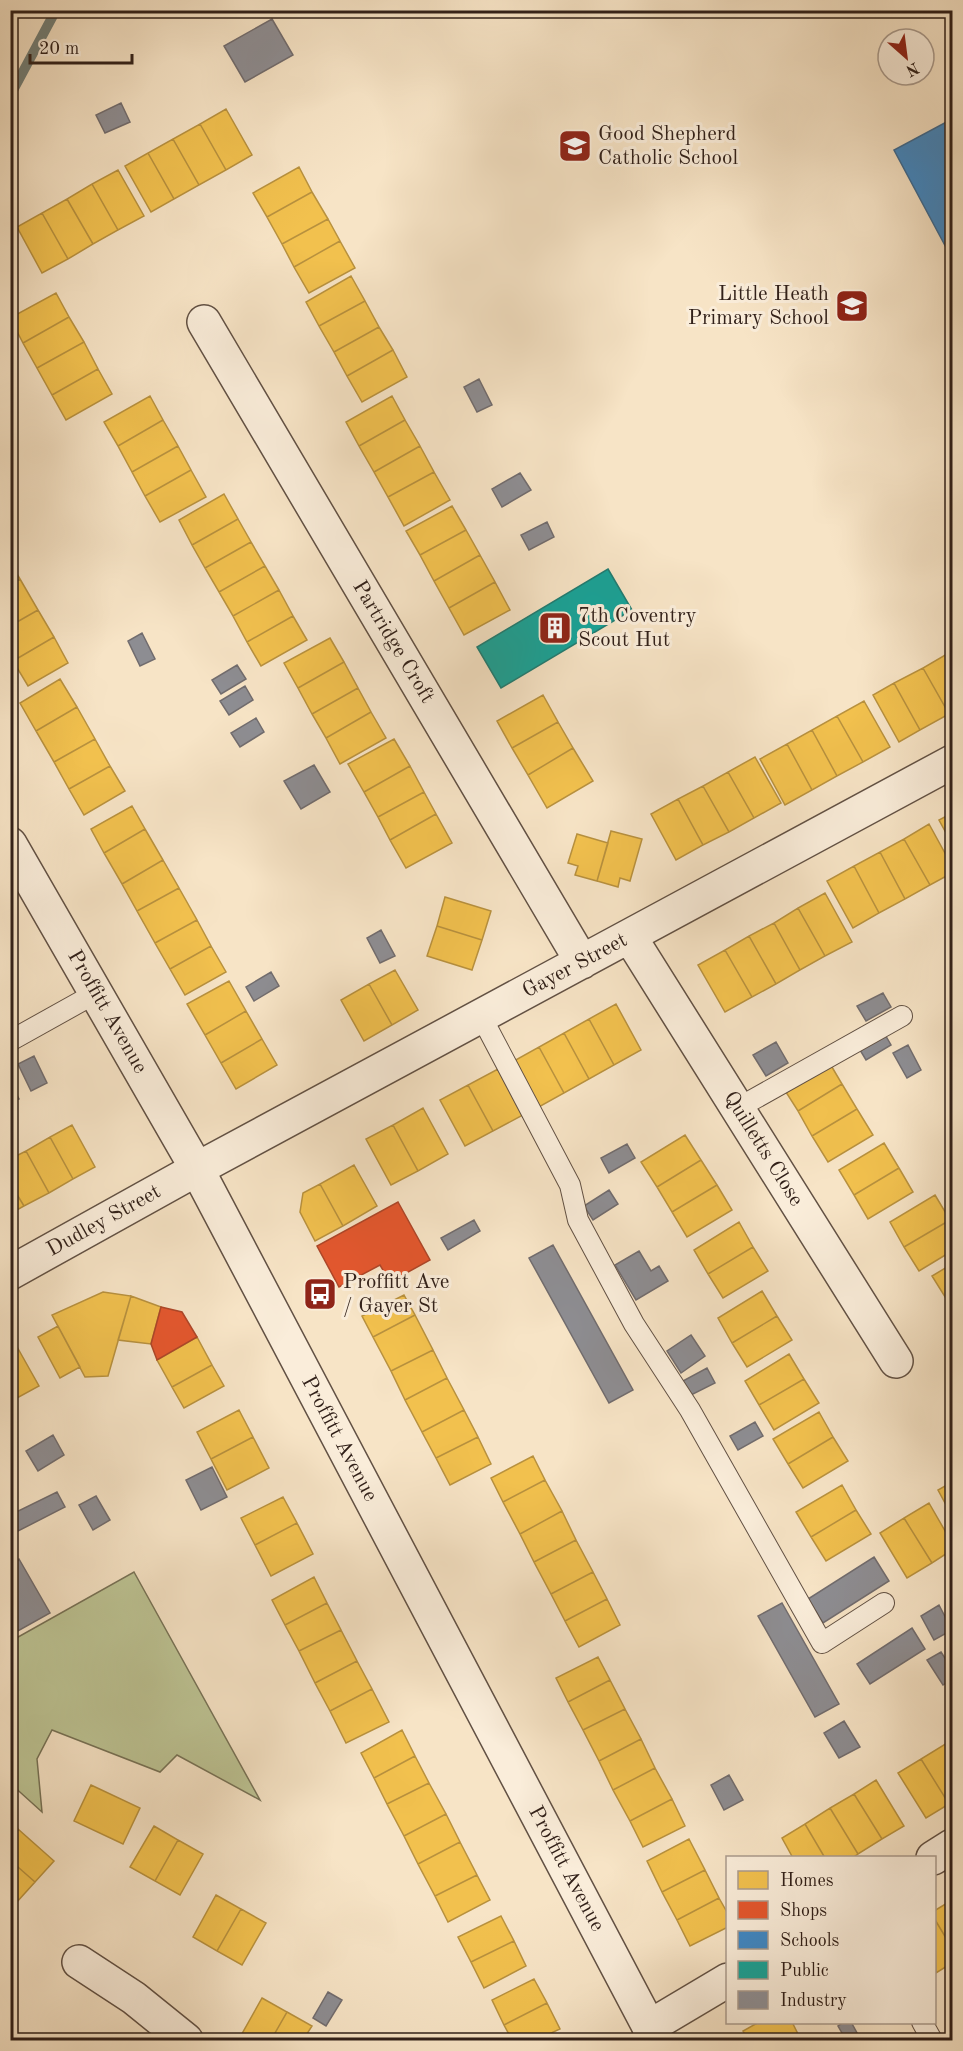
<svg xmlns="http://www.w3.org/2000/svg" width="963" height="2051" viewBox="0 0 963 2051" font-family="'Old Standard TT',serif">
  <style>
    .green { fill: #bdc494; stroke: #777256; stroke-width: 1.5 }
    .homes { fill: #f2c14e; stroke: #b8913e; stroke-width: 1.5 }
    .shops { fill: #e4572e; stroke: #ae4628; stroke-width: 1.5 }
    .schools { fill: #3f88c5; stroke: #3b6991; stroke-width: 1.5 }
    .public { fill: #17a398; stroke: #1f7c72; stroke-width: 1.5 }
    .industry { fill: #8d8d92; stroke: #716c6e; stroke-width: 1.5 }
    .lines { fill: none; stroke-linecap: round; stroke-linejoin: round }
    .stream { stroke: #727f78; stroke-width: 10 }
    .service-casing { stroke: #625144; stroke-width: 22 }
    .minor-casing { stroke: #625144; stroke-width: 36 }
    .tertiary-casing { stroke: #625144; stroke-width: 36 }
    .service { stroke: #faedda; stroke-width: 20 }
    .minor { stroke: #faedda; stroke-width: 33 }
    .tertiary { stroke: #faedda; stroke-width: 33 }
    .labels { text-anchor: middle; dominant-baseline: central; stroke-width: 6; stroke-linejoin: round; paint-order: stroke }
    .poi-label { font-size: 21px; fill: #312019; stroke: #faedda; text-anchor: start }
    .street-label { font-size: 21px; fill: #312019; stroke: #faedda }
  </style>
  <rect width="100%" height="100%" fill="#f7e4c6"/>
  <filter id="stains"><feTurbulence type="fractalNoise" baseFrequency=".00333" numOctaves="4"/><feColorMatrix values="0 0 0 0 .2 0 0 0 0 .09 0 0 0 0 .02 0 0 0 .5 -.17"/></filter>
  <radialGradient id="worn" r=".72"><stop offset=".6" stop-color="#630" stop-opacity="0"/><stop offset="1" stop-color="#630" stop-opacity=".3"/></radialGradient>
  <path class="green" d="M 134,1572 L 260,1800 L 177,1755 L 160,1772 L 52,1730 L 37,1759 L 42,1812 L 11,1784 L 11,1641 Z"/>
  <path class="homes" d="M 226,109 L 252,155 L 226,170 L 200,124 Z
    M 200,124 L 226,170 L 199,185 L 173,139 Z
    M 173,139 L 199,185 L 174,199 L 148,153 Z
    M 148,153 L 174,199 L 151,212 L 125,166 Z
    M 299,167 L 312,192 L 267,217 L 253,193 Z
    M 118,170 L 144,216 L 118,230 L 92,184 Z
    M 92,184 L 118,230 L 93,244 L 67,199 Z
    M 312,192 L 328,219 L 282,244 L 267,217 Z
    M 67,199 L 93,244 L 68,259 L 42,213 Z
    M 42,213 L 68,259 L 42,273 L 17,227 Z
    M 328,219 L 340,241 L 294,267 L 282,244 Z
    M 340,241 L 355,268 L 309,293 L 294,267 Z
    M 351,276 L 365,301 L 319,326 L 306,302 Z
    M 56,293 L 69,317 L 23,343 L 10,318 Z
    M 365,301 L 379,327 L 334,352 L 319,326 Z
    M 69,317 L 84,342 L 37,368 L 23,343 Z
    M 379,327 L 393,350 L 347,376 L 334,352 Z
    M 84,342 L 98,369 L 52,395 L 37,368 Z
    M 393,350 L 407,377 L 362,402 L 347,376 Z
    M 98,369 L 112,394 L 66,420 L 52,395 Z
    M 150,396 L 163,420 L 118,446 L 104,422 Z
    M 392,396 L 405,420 L 359,446 L 346,422 Z
    M 163,420 L 178,446 L 132,472 L 118,446 Z
    M 405,420 L 420,446 L 374,472 L 359,446 Z
    M 178,446 L 191,470 L 145,496 L 132,472 Z
    M 420,446 L 434,472 L 388,497 L 374,472 Z
    M 191,470 L 206,497 L 160,522 L 145,496 Z
    M 434,472 L 450,500 L 404,526 L 388,497 Z
    M 224,494 L 238,519 L 192,545 L 179,520 Z
    M 452,506 L 466,530 L 420,555 L 406,531 Z
    M 238,519 L 251,542 L 205,568 L 192,545 Z
    M 466,530 L 480,555 L 434,581 L 420,555 Z
    M 251,542 L 265,566 L 219,592 L 205,568 Z
    M 480,555 L 495,582 L 449,608 L 434,581 Z
    M 10,562 L 20,579 L 10,584 Z
    M 265,566 L 279,590 L 233,616 L 219,592 Z
    M 20,579 L 38,610 L 10,626 L 10,584 Z
    M 495,582 L 510,610 L 464,635 L 449,608 Z
    M 279,590 L 293,616 L 247,642 L 233,616 Z
    M 38,610 L 54,637 L 13,661 L 10,626 Z
    M 293,616 L 307,640 L 261,666 L 247,642 Z
    M 54,637 L 68,663 L 28,686 L 13,661 Z
    M 330,638 L 344,662 L 298,688 L 284,663 Z
    M 952,651 L 952,712 L 949,714 L 923,668 Z
    M 344,662 L 358,688 L 312,714 L 298,688 Z
    M 923,668 L 949,714 L 920,730 L 894,683 Z
    M 60,679 L 77,707 L 36,731 L 20,703 Z
    M 894,683 L 920,730 L 899,742 L 873,695 Z
    M 358,688 L 371,712 L 326,738 L 312,714 Z
    M 543,695 L 558,722 L 512,748 L 497,721 Z
    M 864,701 L 890,747 L 863,762 L 837,716 Z
    M 77,707 L 95,739 L 54,762 L 36,731 Z
    M 371,712 L 386,738 L 340,764 L 326,738 Z
    M 837,716 L 863,762 L 837,776 L 812,730 Z
    M 558,722 L 573,748 L 528,775 L 512,748 Z
    M 812,730 L 837,776 L 812,790 L 787,744 Z
    M 95,739 L 110,766 L 69,789 L 54,762 Z
    M 394,739 L 410,766 L 364,792 L 348,764 Z
    M 787,744 L 812,790 L 785,805 L 760,759 Z
    M 573,748 L 593,781 L 547,808 L 528,775 Z
    M 755,757 L 781,803 L 754,818 L 728,772 Z
    M 110,766 L 125,791 L 84,815 L 69,789 Z
    M 410,766 L 424,792 L 378,817 L 364,792 Z
    M 728,772 L 754,818 L 729,832 L 703,786 Z
    M 703,786 L 729,832 L 703,845 L 678,799 Z
    M 424,792 L 436,814 L 390,840 L 378,817 Z
    M 678,799 L 703,845 L 676,860 L 651,814 Z
    M 132,806 L 145,829 L 104,853 L 91,829 Z
    M 952,813 L 952,844 L 939,820 Z
    M 436,814 L 452,843 L 406,868 L 390,840 Z
    M 929,824 L 952,866 L 952,873 L 930,885 L 904,839 Z
    M 145,829 L 163,860 L 122,884 L 104,853 Z
    M 611,831 L 642,839 L 630,881 L 620,878 L 618,887 L 597,881 Z
    M 577,834 L 608,843 L 597,881 L 575,875 L 578,866 L 568,863 Z
    M 904,839 L 930,885 L 905,899 L 880,852 Z
    M 880,852 L 905,899 L 879,913 L 854,866 Z
    M 163,860 L 179,888 L 137,911 L 122,884 Z
    M 854,866 L 879,913 L 853,928 L 827,881 Z
    M 179,888 L 197,920 L 155,943 L 137,911 Z
    M 825,893 L 852,942 L 825,956 L 798,908 Z
    M 445,897 L 491,911 L 482,940 L 437,926 Z
    M 798,908 L 825,956 L 800,970 L 774,923 Z
    M 197,920 L 211,946 L 170,969 L 155,943 Z
    M 774,923 L 800,970 L 776,984 L 749,936 Z
    M 437,926 L 482,940 L 472,970 L 427,956 Z
    M 749,936 L 776,984 L 752,997 L 725,950 Z
    M 211,946 L 226,972 L 185,995 L 170,969 Z
    M 725,950 L 752,997 L 725,1012 L 698,965 Z
    M 395,970 L 418,1010 L 392,1025 L 369,984 Z
    M 229,981 L 246,1011 L 205,1035 L 187,1004 Z
    M 369,984 L 392,1025 L 364,1041 L 341,1000 Z
    M 616,1004 L 641,1050 L 614,1065 L 589,1019 Z
    M 246,1011 L 262,1039 L 221,1063 L 205,1035 Z
    M 589,1019 L 614,1065 L 589,1079 L 564,1033 Z
    M 564,1033 L 589,1079 L 564,1093 L 539,1047 Z
    M 262,1039 L 277,1065 L 236,1089 L 221,1063 Z
    M 539,1047 L 564,1093 L 537,1108 L 512,1062 Z
    M 829,1062 L 842,1084 L 798,1111 L 784,1089 Z
    M 498,1069 L 523,1115 L 493,1131 L 468,1085 Z
    M 842,1084 L 857,1109 L 812,1136 L 798,1111 Z
    M 468,1085 L 493,1131 L 465,1146 L 440,1100 Z
    M 423,1108 L 448,1154 L 418,1171 L 393,1125 Z
    M 857,1109 L 873,1135 L 828,1162 L 812,1136 Z
    M 72,1125 L 95,1167 L 73,1179 L 50,1137 Z
    M 393,1125 L 418,1171 L 391,1185 L 366,1139 Z
    M 685,1135 L 701,1160 L 657,1187 L 641,1162 Z
    M 50,1137 L 73,1179 L 49,1193 L 26,1151 Z
    M 884,1143 L 899,1168 L 854,1195 L 839,1170 Z
    M 26,1151 L 49,1193 L 24,1206 L 10,1183 L 10,1159 Z
    M 701,1160 L 717,1185 L 672,1212 L 657,1187 Z
    M 354,1165 L 377,1206 L 343,1226 L 320,1184 Z
    M 899,1168 L 913,1192 L 868,1219 L 854,1195 Z
    M 10,1183 L 24,1206 L 10,1214 Z
    M 320,1184 L 343,1226 L 315,1241 L 300,1212 L 303,1193 Z
    M 717,1185 L 732,1210 L 687,1237 L 672,1212 Z
    M 935,1195 L 950,1220 L 904,1247 L 890,1222 Z
    M 950,1220 L 952,1225 L 952,1251 L 919,1271 L 904,1247 Z
    M 739,1222 L 753,1247 L 708,1274 L 694,1250 Z
    M 753,1247 L 768,1271 L 723,1298 L 708,1274 Z
    M 952,1264 L 952,1297 L 947,1300 L 932,1276 Z
    M 762,1291 L 777,1316 L 732,1343 L 718,1318 Z
    M 103,1292 L 131,1296 L 108,1376 L 85,1377 L 52,1315 Z
    M 404,1295 L 415,1315 L 373,1337 L 362,1316 Z
    M 131,1296 L 161,1307 L 151,1344 L 118,1340 Z
    M 952,1297 L 952,1310 L 947,1300 Z
    M 415,1315 L 433,1350 L 391,1371 L 373,1337 Z
    M 777,1316 L 792,1340 L 747,1367 L 732,1343 Z
    M 58,1326 L 80,1367 L 60,1378 L 38,1337 Z
    M 197,1337 L 212,1365 L 172,1387 L 157,1360 Z
    M 16,1345 L 39,1386 L 17,1398 L 10,1386 L 10,1348 Z
    M 433,1350 L 447,1378 L 405,1400 L 391,1371 Z
    M 789,1354 L 804,1379 L 759,1405 L 745,1381 Z
    M 212,1365 L 224,1386 L 184,1408 L 172,1387 Z
    M 447,1378 L 464,1410 L 422,1432 L 405,1400 Z
    M 804,1379 L 819,1403 L 774,1430 L 759,1405 Z
    M 10,1386 L 17,1398 L 10,1402 Z
    M 239,1410 L 253,1437 L 211,1459 L 197,1432 Z
    M 464,1410 L 478,1437 L 436,1458 L 422,1432 Z
    M 819,1412 L 833,1437 L 788,1464 L 773,1439 Z
    M 253,1437 L 269,1468 L 227,1490 L 211,1459 Z
    M 478,1437 L 491,1464 L 450,1485 L 436,1458 Z
    M 833,1437 L 848,1461 L 803,1488 L 788,1464 Z
    M 533,1456 L 545,1480 L 503,1502 L 491,1478 Z
    M 545,1480 L 562,1511 L 520,1534 L 503,1502 Z
    M 952,1482 L 952,1516 L 938,1490 Z
    M 842,1485 L 856,1510 L 811,1537 L 796,1512 Z
    M 283,1497 L 297,1523 L 255,1545 L 241,1518 Z
    M 929,1503 L 952,1543 L 952,1550 L 932,1563 L 904,1518 Z
    M 856,1510 L 871,1534 L 826,1561 L 811,1537 Z
    M 562,1511 L 576,1540 L 534,1562 L 520,1534 Z
    M 904,1518 L 932,1563 L 907,1578 L 880,1533 Z
    M 297,1523 L 313,1554 L 271,1576 L 255,1545 Z
    M 576,1540 L 593,1572 L 551,1594 L 534,1562 Z
    M 593,1572 L 607,1599 L 565,1621 L 551,1594 Z
    M 314,1577 L 327,1603 L 285,1625 L 272,1600 Z
    M 607,1599 L 620,1625 L 579,1647 L 565,1621 Z
    M 327,1603 L 341,1630 L 299,1651 L 285,1625 Z
    M 341,1630 L 357,1661 L 315,1683 L 299,1651 Z
    M 598,1657 L 610,1680 L 568,1702 L 556,1678 Z
    M 357,1661 L 372,1689 L 330,1711 L 315,1683 Z
    M 610,1680 L 625,1709 L 583,1730 L 568,1702 Z
    M 372,1689 L 389,1722 L 346,1743 L 330,1711 Z
    M 625,1709 L 641,1739 L 599,1761 L 583,1730 Z
    M 402,1730 L 415,1756 L 374,1778 L 361,1753 Z
    M 641,1739 L 655,1768 L 613,1790 L 599,1761 Z
    M 952,1740 L 952,1752 L 947,1743 Z
    M 947,1743 L 952,1752 L 952,1802 L 949,1804 L 921,1759 Z
    M 415,1756 L 429,1783 L 387,1804 L 374,1778 Z
    M 921,1759 L 949,1804 L 926,1818 L 898,1773 Z
    M 655,1768 L 672,1799 L 630,1821 L 613,1790 Z
    M 876,1780 L 904,1826 L 882,1839 L 854,1794 Z
    M 429,1783 L 446,1814 L 404,1836 L 387,1804 Z
    M 91,1785 L 140,1808 L 123,1844 L 74,1821 Z
    M 854,1794 L 882,1839 L 858,1854 L 830,1808 Z
    M 672,1799 L 685,1826 L 643,1847 L 630,1821 Z
    M 830,1808 L 858,1854 L 852,1858 L 825,1858 L 805,1824 Z
    M 446,1814 L 460,1842 L 418,1864 L 404,1836 Z
    M 805,1824 L 825,1858 L 793,1858 L 782,1838 Z
    M 154,1826 L 178,1840 L 155,1881 L 130,1867 Z
    M 18,1829 L 54,1861 L 35,1882 L 10,1860 L 10,1838 Z
    M 689,1839 L 705,1870 L 662,1892 L 647,1861 Z
    M 178,1840 L 203,1854 L 180,1895 L 155,1881 Z
    M 460,1842 L 477,1875 L 435,1896 L 418,1864 Z
    M 10,1860 L 35,1882 L 16,1903 L 10,1898 Z
    M 705,1870 L 719,1898 L 677,1920 L 662,1892 Z
    M 477,1875 L 490,1900 L 448,1922 L 435,1896 Z
    M 216,1895 L 241,1909 L 217,1951 L 193,1937 Z
    M 719,1898 L 728,1914 L 728,1927 L 690,1946 L 677,1920 Z
    M 952,1900 L 952,1948 L 934,1918 L 934,1911 Z
    M 241,1909 L 266,1923 L 242,1965 L 217,1951 Z
    M 501,1916 L 514,1941 L 471,1962 L 458,1937 Z
    M 934,1918 L 952,1948 L 952,1963 L 936,1973 Z
    M 514,1941 L 526,1966 L 484,1988 L 471,1962 Z
    M 534,1979 L 547,2003 L 504,2025 L 492,2000 Z
    M 262,1998 L 287,2012 L 271,2040 L 241,2040 L 239,2039 Z
    M 547,2003 L 560,2029 L 536,2040 L 512,2040 L 504,2025 Z
    M 287,2012 L 312,2026 L 303,2040 L 271,2040 Z
    M 759,2022 L 792,2022 L 801,2040 L 748,2040 L 743,2031 Z"/>
  <path class="shops" d="M 398,1202 L 430,1260 L 390,1282 L 380,1265 L 339,1287 L 317,1246 Z
    M 161,1307 L 182,1312 L 197,1337 L 157,1360 L 151,1344 Z"/>
  <path class="schools" d="M 952,119 L 952,251 L 949,253 L 894,150 Z"/>
  <path class="public" d="M 608,569 L 632,610 L 501,688 L 477,647 Z"/>
  <path class="industry" d="M 272,19 L 293,55 L 245,82 L 224,46 Z
    M 121,103 L 130,122 L 105,133 L 96,115 Z
    M 479,379 L 492,405 L 477,412 L 464,387 Z
    M 520,473 L 531,490 L 502,507 L 492,489 Z
    M 547,522 L 554,537 L 529,550 L 521,535 Z
    M 142,633 L 155,659 L 140,666 L 128,641 Z
    M 237,665 L 246,679 L 221,694 L 212,680 Z
    M 245,686 L 253,700 L 229,715 L 220,701 Z
    M 256,718 L 264,732 L 240,747 L 231,733 Z
    M 314,765 L 330,792 L 301,809 L 284,781 Z
    M 381,930 L 395,956 L 380,963 L 367,938 Z
    M 271,972 L 279,986 L 254,1001 L 246,987 Z
    M 883,993 L 891,1007 L 866,1021 L 857,1006 Z
    M 883,1031 L 891,1045 L 866,1060 L 857,1045 Z
    M 776,1042 L 788,1063 L 766,1076 L 753,1055 Z
    M 908,1045 L 921,1070 L 907,1078 L 893,1053 Z
    M 34,1056 L 47,1083 L 31,1091 L 18,1064 Z
    M 10,1082 L 19,1099 L 10,1103 Z
    M 627,1144 L 635,1158 L 609,1173 L 601,1158 Z
    M 609,1190 L 618,1204 L 593,1220 L 584,1206 Z
    M 474,1220 L 480,1231 L 448,1250 L 441,1238 Z
    M 553,1245 L 633,1390 L 609,1403 L 529,1258 Z
    M 639,1251 L 651,1271 L 659,1266 L 668,1281 L 636,1300 L 615,1265 Z
    M 691,1335 L 705,1356 L 681,1373 L 667,1351 Z
    M 707,1368 L 715,1383 L 689,1396 L 681,1382 Z
    M 755,1422 L 763,1436 L 738,1450 L 730,1436 Z
    M 53,1435 L 64,1455 L 38,1471 L 26,1451 Z
    M 212,1467 L 227,1497 L 201,1510 L 186,1480 Z
    M 57,1492 L 65,1507 L 18,1531 L 10,1515 Z
    M 96,1496 L 110,1520 L 93,1530 L 79,1505 Z
    M 874,1557 L 889,1581 L 823,1623 L 808,1599 Z
    M 19,1559 L 50,1613 L 16,1632 L 10,1623 L 10,1564 Z
    M 782,1603 L 839,1704 L 815,1717 L 758,1616 Z
    M 939,1605 L 952,1630 L 934,1640 L 921,1616 Z
    M 912,1628 L 925,1649 L 870,1684 L 857,1664 Z
    M 941,1652 L 952,1669 L 952,1679 L 943,1685 L 927,1660 Z
    M 844,1721 L 860,1747 L 839,1758 L 824,1733 Z
    M 729,1775 L 743,1800 L 724,1810 L 711,1785 Z
    M 328,1992 L 342,2000 L 326,2026 L 313,2018 Z
    M 844,2022 L 851,2022 L 861,2040 L 846,2040 L 838,2026 Z"/>
  <g class="lines">
    <path class="stream" d="M 10,96 L 56,10"/>
    <g class="service-casing">
      <path id="service" d="M 481,1016 L 570,1185 L 578,1220 L 634,1324 L 690,1410 L 822,1643 L 884,1603
        M 10,1041 L 96,993
        M 738,1108 L 902,1016
        M 922,2022 L 932,2040"/>
    </g>
    <g class="minor-casing">
      <path id="minor" d="M 204,322 L 582,962
        M 630,937 L 896,1361
        M 10,1273 L 197,1169 L 952,762
        M 933,1858 L 952,1846
        M 79,1962 L 134,1998 L 186,2040
        M 649,2027 L 728,1980"/>
    </g>
    <g class="tertiary-casing">
      <path id="tertiary" d="M 10,844 L 197,1169 L 656,2040"/>
    </g>
    <use href="#service" class="service"/>
    <use href="#minor" class="minor"/>
    <use href="#tertiary" class="tertiary"/>
  </g>
  <defs>
    <g id="school-square" transform="scale(1.725)"><rect x="-9" y="-9" width="18" height="18" rx="4" fill="#8f2418" stroke="#faedda"/><path d="M0-5L7-2L0 1L-7-2ZM-4 1L0 2.5L4 1V4Q0 6-4 4Z" fill="#fff"/></g>
    <g id="building-square" transform="scale(1.725)"><rect x="-9" y="-9" width="18" height="18" rx="4" fill="#8f2418" stroke="#faedda"/><path d="M-4-6H4V6H1V3H-1V6H-4ZM-2.5-4.3h1.7v1.8h-1.7ZM.8-4.3h1.7v1.8H.8ZM-2.5-1h1.7V.8h-1.7ZM.8-1h1.7V.8H.8Z" fill="#fff"/></g>
    <g id="bus-square" transform="scale(1.725)"><rect x="-9" y="-9" width="18" height="18" rx="4" fill="#8f2418" stroke="#faedda"/><path d="M-5-6H5V4H4V6H2V4H-2V6H-4V4H-5ZM-3.5-4V0h7V-4ZM-3.5 1.2v1.5H-2V1.2ZM2 1.2v1.5H3.5V1.2Z" fill="#fff"/></g>
  </defs>
  <g fill-rule="evenodd">
    <use href="#school-square" x="575" y="146"/>
    <use href="#school-square" x="852" y="306"/>
    <use href="#building-square" x="555" y="628"/>
    <use href="#bus-square" x="320" y="1294"/>
  </g>
  <g class="labels">
    <g class="poi-label">
      <text x="598" y="134">Good Shepherd<tspan x="598" dy="24">Catholic School</tspan></text>
      <text x="829" y="294" text-anchor="end">Little Heath<tspan x="829" dy="24">Primary School</tspan></text>
      <text x="578" y="616">7th Coventry<tspan x="578" dy="24">Scout Hut</tspan></text>
      <text x="343" y="1282">Proffitt Ave<tspan x="343" dy="24">/ Gayer St</tspan></text>
    </g>
    <g class="street-label">
      <text transform="translate(393 642) rotate(59)">Partridge Croft</text>
      <text transform="translate(575 966) rotate(-28)">Gayer Street</text>
      <text transform="translate(107 1012) rotate(60)">Proffitt Avenue</text>
      <text transform="translate(763 1149) rotate(58)">Quilletts Close</text>
      <text transform="translate(104 1221) rotate(-29)">Dudley Street</text>
      <text transform="translate(339 1439) rotate(62)">Proffitt Avenue</text>
      <text transform="translate(566 1869) rotate(62)">Proffitt Avenue</text>
    </g>
  </g>
  <rect width="963" height="2051" fill="none" stroke="#f7e4c6" stroke-width="36"/>
  <rect x="12" y="12" width="939" height="2027" fill="none" stroke="#312019" stroke-width="3"/>
  <rect x="18" y="18" width="927" height="2015" fill="none" stroke="#312019" stroke-width="1.5"/>
  <rect x="726" y="1856" width="210" height="168" fill="#faedda" stroke="#aa9b8d" stroke-width="1.5"/>
  <rect x="738" y="1871" width="30" height="18" fill="#f2c14e" stroke="#aa9b8d" stroke-width="1.5"/>
  <text x="780" y="1886" font-size="18" fill="#312019">Homes</text>
  <rect x="738" y="1901" width="30" height="18" fill="#e4572e" stroke="#aa9b8d" stroke-width="1.5"/>
  <text x="780" y="1916" font-size="18" fill="#312019">Shops</text>
  <rect x="738" y="1931" width="30" height="18" fill="#3f88c5" stroke="#aa9b8d" stroke-width="1.5"/>
  <text x="780" y="1946" font-size="18" fill="#312019">Schools</text>
  <rect x="738" y="1961" width="30" height="18" fill="#17a398" stroke="#aa9b8d" stroke-width="1.5"/>
  <text x="780" y="1976" font-size="18" fill="#312019">Public</text>
  <rect x="738" y="1991" width="30" height="18" fill="#8d8d92" stroke="#aa9b8d" stroke-width="1.5"/>
  <text x="780" y="2006" font-size="18" fill="#312019">Industry</text>
  <g transform="translate(906 57) rotate(152)"><circle r="28" fill="#faedda" stroke="#aa9b8d" stroke-width="1.5"/>
  <path d="M0-4.5L10 22L0 15L-10 22Z" fill="#8f2418"/>
  <text y="-9" font-size="16" font-weight="bold" text-anchor="middle" fill="#312019">N</text>
  </g>
  <path d="M30 54v9h102v-9" fill="none" stroke="#312019" stroke-width="3"/>
  <text x="39" y="54" font-size="18" fill="#312019" stroke="#faedda" stroke-width="4.5" paint-order="stroke">20 m</text>
  <rect width="100%" height="100%" filter="url(#stains)"/>
  <rect width="100%" height="100%" fill="url(#worn)"/>
</svg>
